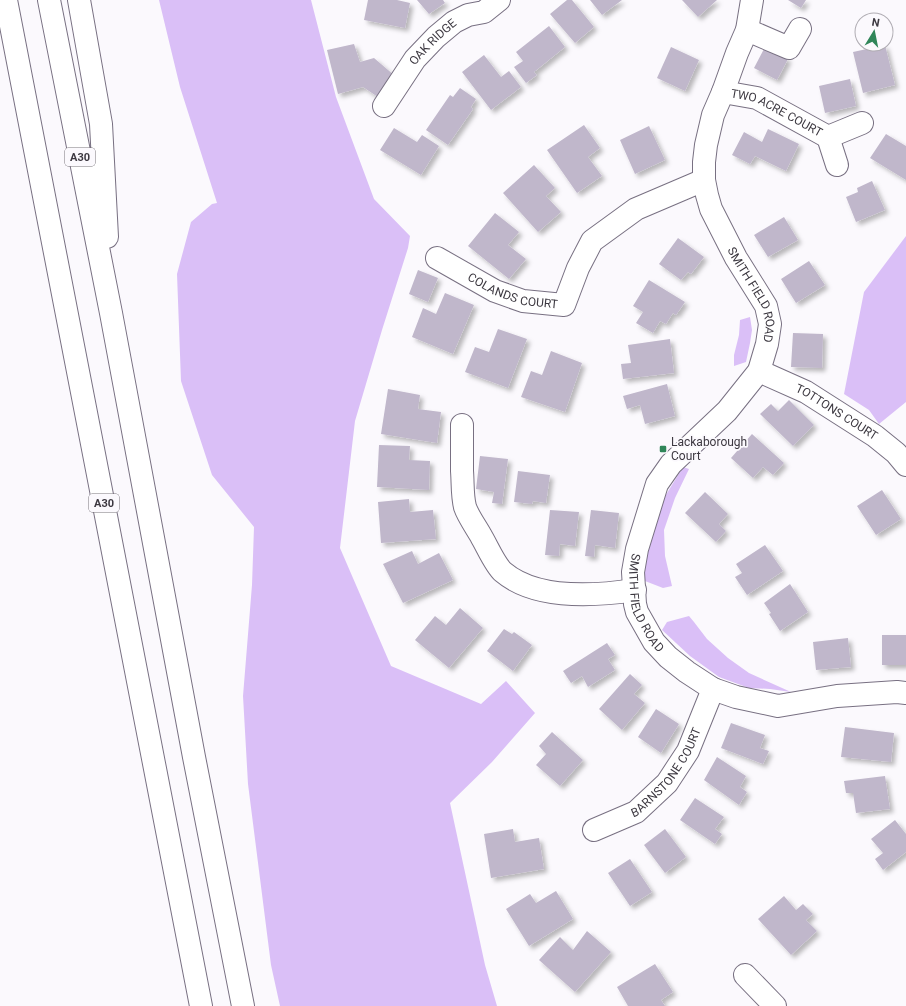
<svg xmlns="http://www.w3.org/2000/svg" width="906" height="1006" viewBox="0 0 906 1006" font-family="Roboto,sans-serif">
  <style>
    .green { fill: #dabff7 }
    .building { fill: #c0b7cb; filter: url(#shadow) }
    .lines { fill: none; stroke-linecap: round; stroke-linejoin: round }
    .minor-casing { stroke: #787082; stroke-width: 24 }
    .highway-casing { stroke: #787082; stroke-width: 24 }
    .minor { stroke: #fff; stroke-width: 22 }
    .highway { stroke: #fff; stroke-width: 22 }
    .poi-dot { fill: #308659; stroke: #fbf9fd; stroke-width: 1.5 }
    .labels { text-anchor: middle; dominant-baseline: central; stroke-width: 3.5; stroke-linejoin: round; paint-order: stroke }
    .shield { fill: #fbf9fd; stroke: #767379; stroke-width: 1 }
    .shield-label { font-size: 11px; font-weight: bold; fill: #3d3941 }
    .street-label { font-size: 12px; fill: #3d3941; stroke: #fbf9fd }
    .poi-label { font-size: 12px; fill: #3d3941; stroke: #fbf9fd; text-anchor: start }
  </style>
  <defs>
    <filter id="shadow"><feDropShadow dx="3.5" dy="3.5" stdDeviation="2" flood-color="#0004"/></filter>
  </defs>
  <rect width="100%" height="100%" fill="#fbf9fd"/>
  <path class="green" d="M 159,0 L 311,0 L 336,97 L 374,199 L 410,236 L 408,248 L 382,330 L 355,421 L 340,548 L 391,666 L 481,704 L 506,681 L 535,713 L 492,762 L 450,803 L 485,965 L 497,1006 L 280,1006 L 271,965 L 248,784 L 243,696 L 252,585 L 254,527 L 212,475 L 181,381 L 177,274 L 191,222 L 212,204 L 217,203 L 180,87 Z
    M 906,236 L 906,402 L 879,424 L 869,410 L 844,394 L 864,292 Z
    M 750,317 L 752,330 L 750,343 L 746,362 L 734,366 L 734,355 L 739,335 L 740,320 Z
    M 683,467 L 689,469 L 675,498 L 664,530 L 665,556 L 672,586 L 663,588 L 645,581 L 645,544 L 656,511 Z
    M 689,616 L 694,622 L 707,639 L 728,658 L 749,673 L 791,692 L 770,689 L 749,688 L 719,677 L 690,656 L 662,630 L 667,622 Z"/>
  <path class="building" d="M 368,0 L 397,0 L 410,3 L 405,28 L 364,20 Z
    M 417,0 L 443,0 L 445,3 L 429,14 Z
    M 567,0 L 572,0 L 594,27 L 575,43 L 550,14 Z
    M 590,0 L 622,0 L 602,15 Z
    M 682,0 L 717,0 L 698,17 Z
    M 788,0 L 806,0 L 801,8 Z
    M 549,26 L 565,47 L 534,72 L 537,75 L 526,83 L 514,67 L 523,61 L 516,52 Z
    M 354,44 L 360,62 L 374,58 L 395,76 L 378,97 L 363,87 L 338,94 L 327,50 Z
    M 885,45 L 895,85 L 863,93 L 853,52 Z
    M 671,47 L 699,60 L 685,91 L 657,78 Z
    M 765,47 L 788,59 L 777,80 L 754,68 Z
    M 484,55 L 501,77 L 509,71 L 521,87 L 491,110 L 462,72 Z
    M 850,79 L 856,106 L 825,113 L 819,86 Z
    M 460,88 L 476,99 L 471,107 L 473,109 L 448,145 L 426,130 L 450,95 L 453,97 Z
    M 584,125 L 600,148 L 588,157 L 602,176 L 577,193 L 547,150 Z
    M 649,126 L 665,160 L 635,174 L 620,140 Z
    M 394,128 L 417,142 L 422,135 L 439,146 L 421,175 L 380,150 Z
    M 768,129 L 799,144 L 786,171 L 755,156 L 750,164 L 732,155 L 744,132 L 762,142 Z
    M 886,134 L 906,146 L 906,180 L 870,158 Z
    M 534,165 L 555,188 L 546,196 L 561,212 L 538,232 L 503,193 Z
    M 872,181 L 885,210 L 856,222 L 846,197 L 858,192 L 857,188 Z
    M 495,213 L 519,232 L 508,245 L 526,259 L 509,279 L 468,246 Z
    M 784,217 L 798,240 L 768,257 L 754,235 Z
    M 678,238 L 704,257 L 691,274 L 688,272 L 681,280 L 659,264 Z
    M 809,261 L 825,285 L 796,303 L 781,279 Z
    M 418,270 L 438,278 L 428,302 L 409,294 Z
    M 649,280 L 685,302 L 676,315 L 673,313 L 666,324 L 660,321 L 653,333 L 636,323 L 643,312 L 633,306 Z
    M 445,293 L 474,305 L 453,354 L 412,337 L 423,308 L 436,314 Z
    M 498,329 L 527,339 L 508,388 L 465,372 L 475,347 L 489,352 Z
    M 793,333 L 823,334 L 822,368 L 791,367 Z
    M 670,339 L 674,373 L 623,379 L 621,364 L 631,363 L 628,345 Z
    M 551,351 L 582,363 L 565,412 L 521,397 L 531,371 L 542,375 Z
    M 667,384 L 675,416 L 645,424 L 640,405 L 627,409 L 623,396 Z
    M 388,389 L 420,395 L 418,409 L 441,412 L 437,443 L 381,434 Z
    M 789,400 L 814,425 L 793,446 L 760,414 L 771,404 L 778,411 Z
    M 752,434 L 784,463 L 773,475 L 763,467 L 753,478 L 731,458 Z
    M 379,445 L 410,446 L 409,460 L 430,461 L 429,490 L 377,487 Z
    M 480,456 L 508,459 L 502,504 L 492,503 L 494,492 L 476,489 Z
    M 518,471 L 550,475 L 546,503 L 533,501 L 532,504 L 514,502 Z
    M 882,490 L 901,519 L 876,535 L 857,506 Z
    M 705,492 L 728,514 L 719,524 L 726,531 L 716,542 L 685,513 Z
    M 409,499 L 410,512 L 433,510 L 436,539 L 381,543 L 378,502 Z
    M 550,510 L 579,512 L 575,546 L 560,544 L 559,556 L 545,555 Z
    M 591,510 L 619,513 L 615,548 L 595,545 L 594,557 L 585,556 Z
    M 765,545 L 783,571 L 747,595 L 735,577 L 742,573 L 736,564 Z
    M 412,551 L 418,564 L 439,553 L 453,580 L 403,603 L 383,564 Z
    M 790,584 L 808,612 L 780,631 L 769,614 L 771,613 L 764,603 Z
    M 460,608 L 483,628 L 449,668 L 415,640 L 435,616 L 446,625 Z
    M 504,629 L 512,634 L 514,632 L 532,645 L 513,671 L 487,651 Z
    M 882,635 L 906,635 L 906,665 L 882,665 Z
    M 848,638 L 851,667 L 816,670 L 813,642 Z
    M 607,643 L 615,655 L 608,659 L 615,670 L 588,687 L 582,676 L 571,683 L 563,671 Z
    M 630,674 L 642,685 L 634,694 L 645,703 L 622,730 L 599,709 Z
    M 656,709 L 679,724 L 661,753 L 638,737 Z
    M 731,723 L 765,735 L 760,748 L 769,751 L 763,764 L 721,748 Z
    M 845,727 L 894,733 L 891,762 L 841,757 Z
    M 552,732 L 583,760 L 560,786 L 536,765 L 546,754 L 539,746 Z
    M 717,757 L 746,776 L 740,787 L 747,792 L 739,805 L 704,780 Z
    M 885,776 L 890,809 L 856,813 L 853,793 L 846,793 L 844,781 Z
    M 695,798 L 724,817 L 715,829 L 722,834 L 715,844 L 680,820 Z
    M 895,820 L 906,834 L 906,852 L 883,870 L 875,859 L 883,853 L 871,839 Z
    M 513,829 L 515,842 L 539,838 L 544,869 L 491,878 L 484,834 Z
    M 665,829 L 686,857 L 665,873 L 644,845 Z
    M 630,859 L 652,892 L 630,906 L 608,873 Z
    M 556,891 L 573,919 L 529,946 L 506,909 L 530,894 L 536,903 Z
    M 784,896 L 796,910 L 803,904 L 813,914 L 806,920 L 817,931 L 791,955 L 758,919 Z
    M 587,931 L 611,952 L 575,992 L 539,960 L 560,937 L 573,950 Z
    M 655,964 L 673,992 L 661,1000 L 665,1006 L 628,1006 L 617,987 Z"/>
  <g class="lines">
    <g class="minor-casing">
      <g id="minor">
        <path id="s1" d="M 752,0 L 747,30 L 737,53 L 723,92 L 713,115 L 706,145 L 704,162 L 704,180 L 707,195 L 711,209 L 736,258 L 766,306 L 770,324 L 767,344 L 759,371 L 727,411 L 671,464 L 657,484 L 637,549 L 633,572 L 635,604 L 637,612 L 654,642 L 668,657 L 687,672 L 713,689 L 736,697 L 778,706 L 837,696 L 897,692 L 906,693"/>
        <path d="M 747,30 L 789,48 L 800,29"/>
        <path id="s2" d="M 723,92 L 757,98 L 828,137 L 862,123"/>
        <path id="s3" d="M 384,106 L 415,59 L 436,37 L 454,22 L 468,15 L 484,12 L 499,0"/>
        <path d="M 828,137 L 837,165"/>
        <path id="s4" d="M 437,258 L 495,291 L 523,301 L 564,305 L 578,268 L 592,241 L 636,209 L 704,180"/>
        <path id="s5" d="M 759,371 L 806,392 L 875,436 L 896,453 L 906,465"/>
        <path d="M 462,425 C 462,440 462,455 462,471 C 463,483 462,495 465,507 C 468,516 476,527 481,536 C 487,546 495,565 503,572 C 536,600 595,596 635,590"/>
        <path id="s6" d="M 594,830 L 636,812 L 667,783 L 688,751 L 713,689"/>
        <path d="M 745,975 L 775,1006"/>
      </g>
    </g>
    <g class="highway-casing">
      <path id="highway" d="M 6,0 L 201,1006
        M 49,0 L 111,313 L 194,757 L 243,1006
        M 79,0 L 101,124 L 107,237"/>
    </g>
    <use href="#minor" class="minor"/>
    <use href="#highway" class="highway"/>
  </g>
  <rect class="poi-dot" x="659" y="445" width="8" height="8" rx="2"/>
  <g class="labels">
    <g class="shield">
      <rect x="65" y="148" width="30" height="18" rx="3"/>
      <rect x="89" y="494" width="30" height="18" rx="3"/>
    </g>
    <g class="shield-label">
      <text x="80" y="157">A30</text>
      <text x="104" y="503">A30</text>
    </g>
    <g class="street-label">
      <text stroke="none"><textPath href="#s3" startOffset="81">OAK RIDGE</textPath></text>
      <text stroke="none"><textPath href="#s2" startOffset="58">TWO ACRE COURT</textPath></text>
      <text stroke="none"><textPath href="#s4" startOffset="84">COLANDS COURT</textPath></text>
      <text stroke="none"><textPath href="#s1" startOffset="314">SMITH FIELD ROAD</textPath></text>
      <text stroke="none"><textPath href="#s5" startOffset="88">TOTTONS COURT</textPath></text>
      <text stroke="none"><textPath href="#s1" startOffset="674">SMITH FIELD ROAD</textPath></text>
      <text stroke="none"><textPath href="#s6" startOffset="96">BARNSTONE COURT</textPath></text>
    </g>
    <g class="poi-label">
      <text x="671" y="442">Lackaborough<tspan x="671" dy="14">Court</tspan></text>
    </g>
  </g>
  <g transform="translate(874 32) rotate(10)"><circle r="19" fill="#fbf9fd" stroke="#afacb2"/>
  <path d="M0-3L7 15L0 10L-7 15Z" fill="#308659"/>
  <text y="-6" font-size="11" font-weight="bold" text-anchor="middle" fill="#3d3941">N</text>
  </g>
</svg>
